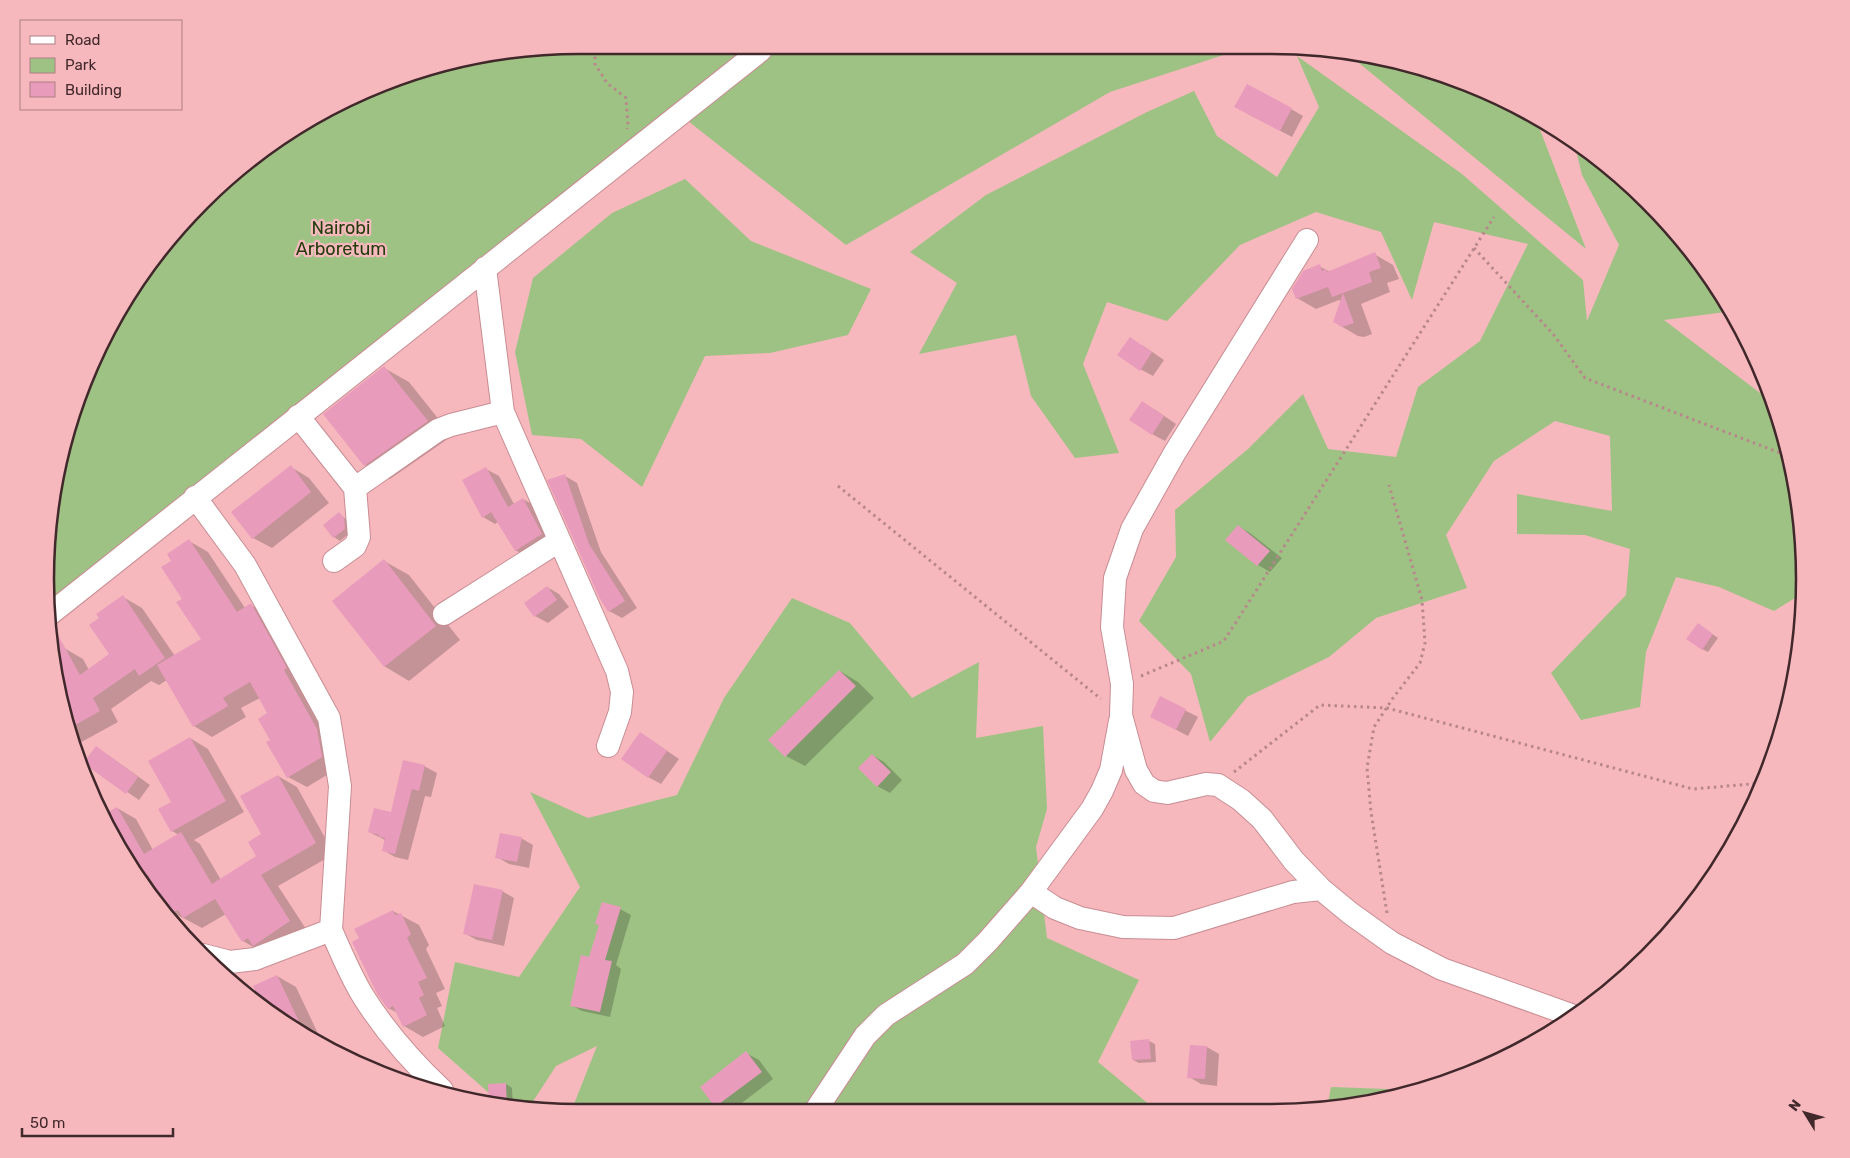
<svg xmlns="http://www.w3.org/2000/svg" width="1850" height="1158" viewBox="0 0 1850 1158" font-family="Rubik,sans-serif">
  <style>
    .green { fill: #9ec284 }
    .shadow { fill: #0003 }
    .building { fill: #e99bbc }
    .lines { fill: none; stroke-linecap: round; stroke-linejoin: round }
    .minor-casing { stroke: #c88d93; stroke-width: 24 }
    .path { stroke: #b8878b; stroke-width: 3; stroke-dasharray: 2.5 4; stroke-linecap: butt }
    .minor { stroke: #fff; stroke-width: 22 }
    .labels { text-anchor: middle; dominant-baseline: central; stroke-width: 4.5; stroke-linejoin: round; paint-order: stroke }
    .park-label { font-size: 18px; fill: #243d0d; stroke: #f6b8bd }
    .rim { fill: none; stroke: #40282b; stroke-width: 2.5 }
  </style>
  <rect width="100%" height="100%" fill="#f6b8bd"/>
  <path class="green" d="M 509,50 L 1239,50 L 1110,92 L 846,245 L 688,121 L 49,609 L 45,579 L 55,475 L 73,407 L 116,312 L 155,254 L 202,201 L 282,135 L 408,73 Z
    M 1343,50 L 1476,86 L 1537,122 L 1586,249 Z
    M 1297,56 L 1462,174 L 1583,280 L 1587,321 L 1619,245 L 1582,175 L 1574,142 L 1596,156 L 1673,227 L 1733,311 L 1664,320 L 1764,396 L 1774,402 L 1800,510 L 1803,593 L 1774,611 L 1719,587 L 1676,577 L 1646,652 L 1640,707 L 1581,720 L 1551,673 L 1626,595 L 1630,549 L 1585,535 L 1517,534 L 1517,494 L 1612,511 L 1610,436 L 1555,421 L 1494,461 L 1446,535 L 1467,588 L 1376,618 L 1329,657 L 1247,697 L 1210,742 L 1191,674 L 1139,621 L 1176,557 L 1175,510 L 1248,449 L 1303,394 L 1328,449 L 1396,457 L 1418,387 L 1480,341 L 1528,244 L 1434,222 L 1412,300 L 1381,232 L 1316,212 L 1240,245 L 1167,321 L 1107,302 L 1083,364 L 1119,453 L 1075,458 L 1031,396 L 1016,335 L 919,354 L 957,283 L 910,252 L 986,195 L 1147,112 L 1194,91 L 1217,136 L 1277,177 L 1319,107 Z
    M 685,179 L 751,241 L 871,289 L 848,335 L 770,353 L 705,356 L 642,487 L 581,439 L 532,435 L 515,352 L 533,278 L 612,213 Z
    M 792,598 L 850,623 L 912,698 L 979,662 L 976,738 L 1043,726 L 1047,809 L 1036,847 L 1047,938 L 1139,980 L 1098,1062 L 1157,1111 L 572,1109 L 597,1046 L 556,1066 L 528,1109 L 506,1108 L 438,1048 L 455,962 L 519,977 L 580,887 L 530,792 L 588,818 L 677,795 L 724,698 Z
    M 1331,1087 L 1388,1089 L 1392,1098 L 1327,1108 Z"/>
  <path class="shadow" d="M 1291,109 L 1303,116 L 1292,137 L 1248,114 Z
    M 1374,254 L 1393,265 L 1399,279 L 1387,283 L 1390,292 L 1361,304 L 1372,334 L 1364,337 L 1358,336 L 1339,325 L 1341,301 L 1339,300 L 1316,309 L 1297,298 L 1319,266 L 1330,272 Z
    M 1142,345 L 1164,360 L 1153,376 L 1140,369 Z
    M 384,368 L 409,382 L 452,436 L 390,479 L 365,465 Z
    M 1154,409 L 1176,424 L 1165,441 L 1152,434 Z
    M 291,467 L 309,478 L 329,503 L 272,548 L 253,538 Z
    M 486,469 L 499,476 L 514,504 L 523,499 L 535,506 L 554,542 L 528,557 L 515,550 L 498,522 L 495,524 L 483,517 Z
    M 565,476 L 577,483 L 601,552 L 637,608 L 622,618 L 609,611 Z
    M 339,513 L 350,523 L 351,532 L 340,541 L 334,537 L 324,525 Z
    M 1238,526 L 1250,533 L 1282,558 L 1270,572 L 1258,565 Z
    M 189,541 L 208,552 L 245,608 L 251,605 L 270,616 L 340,767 L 307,787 L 288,777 L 272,740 L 269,714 L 260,698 L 241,708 L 246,717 L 212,737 L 194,726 L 167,680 L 159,685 L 151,681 L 111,709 L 118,722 L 76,745 L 73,744 L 63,717 L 64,648 L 83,659 L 89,670 L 111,655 L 101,619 L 123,597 L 142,608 L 175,656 L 202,640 L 183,599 L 173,561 Z
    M 384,561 L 409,575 L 460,640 L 409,681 L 384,666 Z
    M 547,587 L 559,594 L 569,607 L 548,623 L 535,616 Z
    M 1704,628 L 1718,638 L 1708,652 L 1702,649 Z
    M 840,671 L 858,682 L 874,698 L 805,766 L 786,756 Z
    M 1161,698 L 1198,717 L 1188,736 L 1163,723 Z
    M 641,733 L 679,759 L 661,784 L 648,777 Z
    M 190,738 L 208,749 L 244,812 L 194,840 L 200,844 L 221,880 L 257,856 L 278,776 L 297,787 L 334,854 L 278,886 L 308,932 L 262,952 L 243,941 L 226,914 L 202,928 L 172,912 L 159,890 L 150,895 L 135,876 L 101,817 L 117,808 L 136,819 L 153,850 L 179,835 L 172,831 L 160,810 L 173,803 Z
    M 108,755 L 150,785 L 139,800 L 85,763 Z
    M 872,755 L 884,762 L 902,780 L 890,793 L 877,786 Z
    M 424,766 L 437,773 L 431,797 L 425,796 L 408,860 L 395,857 L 383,850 L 385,840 L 369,832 L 392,814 Z
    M 521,838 L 533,845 L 529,868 L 509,864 L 497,857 Z
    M 502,891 L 514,898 L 504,946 L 477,940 L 464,933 Z
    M 620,909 L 631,915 L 616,965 L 621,969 L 610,1017 L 582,1011 L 571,1005 L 590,958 L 600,925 Z
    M 393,911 L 419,925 L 429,945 L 426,949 L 445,989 L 436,993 L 442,1006 L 437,1008 L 445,1026 L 423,1037 L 404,1026 L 398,1013 L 388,1008 Z
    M 277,976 L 296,987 L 322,1042 L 262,1007 L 264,1006 Z
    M 1149,1041 L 1155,1044 L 1156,1062 L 1139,1063 L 1133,1060 Z
    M 1207,1047 L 1219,1054 L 1217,1086 L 1201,1084 L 1189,1077 Z
    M 746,1053 L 759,1060 L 773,1079 L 734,1109 L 721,1109 L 716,1106 L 702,1087 Z
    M 506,1084 L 512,1088 L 513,1108 L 491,1103 Z"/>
  <path class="building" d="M 1247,84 L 1292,108 L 1280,131 L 1234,107 Z
    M 1375,252 L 1381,268 L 1369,272 L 1372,282 L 1343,293 L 1354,323 L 1342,327 L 1333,322 L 1343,293 L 1332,297 L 1328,287 L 1296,299 L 1292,289 L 1303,271 L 1320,264 L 1322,271 L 1326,269 L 1327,272 Z
    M 1130,337 L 1152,352 L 1140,371 L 1117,355 Z
    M 384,366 L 428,421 L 364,466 L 323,414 Z
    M 1142,401 L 1164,416 L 1152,435 L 1129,420 Z
    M 291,465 L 311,492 L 252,539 L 231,512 Z
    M 486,467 L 508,507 L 523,498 L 542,534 L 515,551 L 491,512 L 482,518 L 462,480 Z
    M 565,474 L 589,544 L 625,601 L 608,612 L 599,597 L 547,480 Z
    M 339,512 L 344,518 L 345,529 L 333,538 L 323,525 Z
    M 1238,525 L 1270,551 L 1257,566 L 1225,540 Z
    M 189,539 L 237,612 L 251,603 L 287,668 L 284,670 L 317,729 L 322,757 L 287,778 L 266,742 L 270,740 L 258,719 L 267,713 L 250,682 L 223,698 L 228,706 L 193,727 L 157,665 L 201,639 L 176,602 L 182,599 L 161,567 L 171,561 L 167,554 Z
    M 384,559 L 436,626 L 384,667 L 332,601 Z
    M 547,586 L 557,600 L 534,617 L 524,603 Z
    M 123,595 L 165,658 L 139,676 L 135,669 L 93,698 L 100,711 L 68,729 L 63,717 L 51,627 L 53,626 L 80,675 L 109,654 L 89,625 L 99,618 L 96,614 Z
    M 1698,623 L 1713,634 L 1702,650 L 1686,639 Z
    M 839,670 L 856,686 L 785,757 L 768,740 Z
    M 1160,696 L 1186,709 L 1176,730 L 1150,717 Z
    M 640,732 L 667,751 L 648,778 L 621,759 Z
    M 190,737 L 226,801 L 171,832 L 158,809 L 171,802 L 148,761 Z
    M 96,746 L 138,777 L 126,794 L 83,763 Z
    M 872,754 L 891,772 L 877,787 L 858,768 Z
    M 403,760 L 425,765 L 419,791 L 412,789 L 395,854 L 382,851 L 385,838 L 379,837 L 379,835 L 368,832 L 374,808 L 391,812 Z
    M 278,775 L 316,843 L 261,875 L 290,921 L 253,946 L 248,938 L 242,942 L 215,899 L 183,918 L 178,910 L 171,913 L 148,875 L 139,880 L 135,876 L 101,816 L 117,807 L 144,854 L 181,832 L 212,884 L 256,856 L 248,842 L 261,834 L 240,796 Z
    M 500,833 L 522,837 L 517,862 L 495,858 Z
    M 474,884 L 503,890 L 492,940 L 463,934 Z
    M 602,902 L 621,907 L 605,960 L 612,961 L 600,1012 L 570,1006 L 581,955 L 589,957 L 599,925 L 595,924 Z
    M 393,910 L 395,915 L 401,913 L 411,934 L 407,938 L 427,978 L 418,982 L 424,995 L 419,998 L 427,1015 L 403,1027 L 393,1006 L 388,1009 L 377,994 L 352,942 L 359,938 L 354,929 Z
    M 277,975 L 304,1032 L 263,1008 L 253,986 Z
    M 1149,1039 L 1151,1059 L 1132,1060 L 1130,1041 Z
    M 1190,1045 L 1207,1046 L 1205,1079 L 1187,1078 Z
    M 746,1051 L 762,1072 L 715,1107 L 700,1087 Z
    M 506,1083 L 507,1108 L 489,1103 L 488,1084 Z"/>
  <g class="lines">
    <g class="minor-casing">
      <path id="minor" d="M 1307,240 L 1174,454 L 1132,529 L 1115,578 L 1112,627 L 1122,684 L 1121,715 L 1136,770 L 1144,784 L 1154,791 L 1167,793 L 1206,784 L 1218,785 L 1241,800 L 1262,819 L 1294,861 L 1321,889 L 1350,913 L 1392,943 L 1442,969 L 1574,1016
        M 503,412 L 617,671 L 622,692 L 620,712 L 608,746
        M 298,416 L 355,488 L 438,430 L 451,425 L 503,412 L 485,268
        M 195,497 L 245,565 L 329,718 L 340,786 L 331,930
        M 334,561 L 355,546 L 359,537 L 355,488
        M 50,614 L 761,50
        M 444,614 L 559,541
        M 1031,892 L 1055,908 L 1080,918 L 1123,927 L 1174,928 L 1293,892 L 1321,889
        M 203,955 L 230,962 L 255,959 L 331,930 C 341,952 350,975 363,996 C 385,1031 412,1062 442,1090
        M 816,1110 L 865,1036 L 886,1015 L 965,964 L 988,941 L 1031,892 L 1092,809 L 1102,791 L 1111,770 L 1120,721"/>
    </g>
    <path class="path" d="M 595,50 L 595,64 L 607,83 L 626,98 L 628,125 L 627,129
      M 1474,248 L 1553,334 L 1585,378 L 1788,456
      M 838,486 L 1101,699
      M 1141,676 L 1224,641 L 1494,217
      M 1234,772 L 1320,705 L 1387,708 L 1693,789 L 1762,783
      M 1387,913 L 1371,812 L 1367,768 L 1374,727 L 1393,698 L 1420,663 L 1425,643 L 1422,600 L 1389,485"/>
    <use href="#minor" class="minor"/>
  </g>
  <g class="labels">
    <g class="park-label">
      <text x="341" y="228">Nairobi<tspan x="341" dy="21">Arboretum</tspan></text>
    </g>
  </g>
  <path d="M0 0H1850V1158H0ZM579 54H1271A525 525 0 0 1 1796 579V579A525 525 0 0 1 1271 1104H579A525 525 0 0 1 54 579V579A525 525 0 0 1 579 54Z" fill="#f6b8bd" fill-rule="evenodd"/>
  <path class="rim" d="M579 54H1271A525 525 0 0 1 1796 579V579A525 525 0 0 1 1271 1104H579A525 525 0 0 1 54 579V579A525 525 0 0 1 579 54Z"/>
  <rect x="20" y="20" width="162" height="90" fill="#f6b8bd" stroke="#ad7e83"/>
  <rect x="30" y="36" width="25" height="8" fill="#ffffff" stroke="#ad7e83"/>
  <text x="65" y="45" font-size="15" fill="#40282b">Road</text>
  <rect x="30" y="58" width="25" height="15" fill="#9ec284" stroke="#ad7e83"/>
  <text x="65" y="70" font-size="15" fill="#40282b">Park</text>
  <rect x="30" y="82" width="25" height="15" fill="#e99bbc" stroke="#ad7e83"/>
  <text x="65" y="95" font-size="15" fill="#40282b">Building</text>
  <g transform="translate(1805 1113) rotate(307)" stroke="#f6b8bd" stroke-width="4" paint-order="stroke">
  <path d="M0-4L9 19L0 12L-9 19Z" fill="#40282b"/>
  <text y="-8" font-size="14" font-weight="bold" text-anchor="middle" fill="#40282b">N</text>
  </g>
  <path d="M22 1128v8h151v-8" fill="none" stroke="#40282b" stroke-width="2.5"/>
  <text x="30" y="1128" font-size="15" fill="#40282b" stroke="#f6b8bd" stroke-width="4" paint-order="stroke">50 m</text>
</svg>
